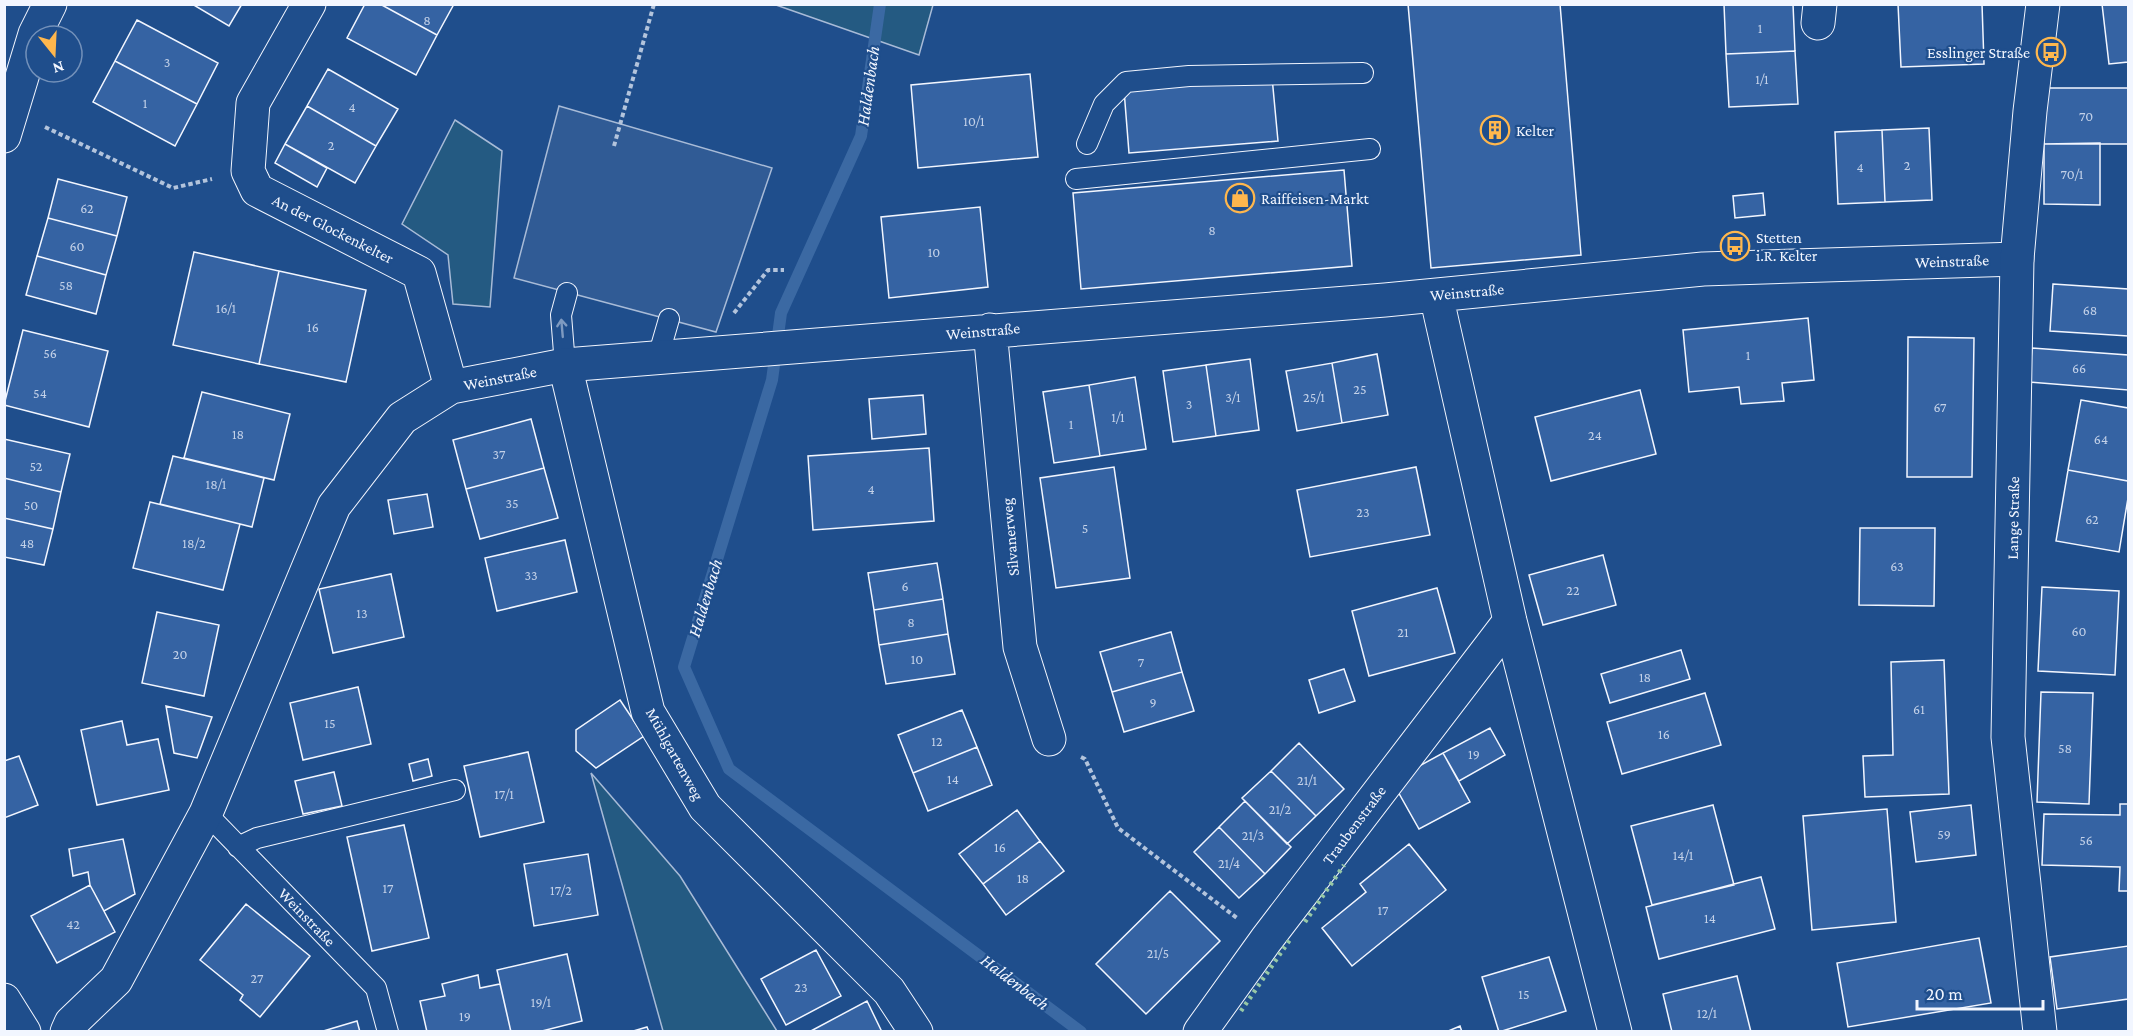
<svg xmlns="http://www.w3.org/2000/svg" width="2133" height="1036" viewBox="0 0 2133 1036" font-family="'Crimson Pro',serif">
  <style>
    .green { fill: #245a82; stroke: #a8bbd7; stroke-width: 1.5 }
    .parking { fill: #305b95; stroke: #a8bbd7; stroke-width: 1.5 }
    .lines { fill: none; stroke-linecap: round; stroke-linejoin: round }
    .stream { stroke: #3b69a3; stroke-width: 12 }
    .building { fill: #3563a3; stroke: #f2f6ff; stroke-width: 1.5 }
    .service-casing { stroke: #f2f6ff; stroke-width: 22 }
    .minor-casing { stroke: #f2f6ff; stroke-width: 35 }
    .secondary-casing { stroke: #f2f6ff; stroke-width: 35 }
    .path { stroke: #b3c4dc; stroke-width: 4; stroke-dasharray: 4.5 3; stroke-linecap: butt }
    .service { stroke: #1f4e8c; stroke-width: 20 }
    .minor { stroke: #1f4e8c; stroke-width: 33 }
    .secondary { stroke: #1f4e8c; stroke-width: 33 }
    .hedge { stroke: #97c8a6; stroke-width: 4.5; stroke-dasharray: 3 4.5; stroke-linecap: butt }
    .oneway { stroke: #7e9ac0 }
    .labels { text-anchor: middle; dominant-baseline: central; stroke-width: 4.5; stroke-linejoin: round; paint-order: stroke }
    .number-label { font-size: 14px; fill: #c3d1e8 }
    .poi-label { font-size: 16px; fill: #f2f6ff; stroke: #1f4e8c; text-anchor: start }
    .street-label { font-size: 16px; fill: #f2f6ff; stroke: #1f4e8c }
    .water-label { font-size: 18px; font-style: italic; fill: #f2f6ff; stroke: #1f4e8c }
  </style>
  <rect width="100%" height="100%" fill="#1f4e8c"/>
  <path class="green" d="M 776,5 L 933,4 L 933,5 L 919,55 Z
    M 455,120 L 502,151 L 490,307 L 453,304 L 448,255 L 402,224 Z
    M 591,773 L 680,876 L 777,1031 L 663,1031 Z"/>
  <path class="parking" d="M 559,106 L 772,168 L 716,332 L 514,278 Z"/>
  <g class="lines">
    <path class="stream" d="M 880,4 L 861,136 L 781,313 L 772,380 L 684,667 L 729,769 L 1081,1032"/>
  </g>
  <path class="building" d="M 192,4 L 242,4 L 229,26 Z
    M 365,4 L 380,4 L 437,35 L 416,75 L 347,38 Z
    M 380,4 L 454,4 L 437,35 Z
    M 1408,4 L 1560,4 L 1581,255 L 1431,268 Z
    M 1724,4 L 1793,4 L 1795,51 L 1726,54 Z
    M 1898,4 L 1982,4 L 1984,64 L 1901,67 Z
    M 2102,4 L 2128,4 L 2128,62 L 2109,64 Z
    M 137,20 L 218,63 L 197,104 L 115,61 Z
    M 1795,51 L 1798,104 L 1729,107 L 1726,54 Z
    M 115,61 L 197,104 L 175,146 L 93,102 Z
    M 328,69 L 398,109 L 376,146 L 307,106 Z
    M 1030,74 L 1038,157 L 918,168 L 911,85 Z
    M 1272,77 L 1278,141 L 1129,153 L 1124,90 Z
    M 2044,88 L 2128,88 L 2128,144 L 2044,144 Z
    M 307,106 L 376,146 L 355,183 L 285,144 Z
    M 1929,128 L 1932,200 L 1885,202 L 1882,130 Z
    M 1882,130 L 1885,202 L 1838,204 L 1835,132 Z
    M 2100,143 L 2100,205 L 2044,204 L 2044,144 Z
    M 285,144 L 327,168 L 317,187 L 275,163 Z
    M 1344,170 L 1352,266 L 1081,289 L 1073,193 Z
    M 58,179 L 127,197 L 117,236 L 48,218 Z
    M 1763,193 L 1765,215 L 1735,218 L 1733,196 Z
    M 980,207 L 988,287 L 889,298 L 881,217 Z
    M 48,218 L 117,236 L 106,275 L 37,256 Z
    M 194,252 L 279,271 L 259,364 L 173,345 Z
    M 37,256 L 106,275 L 96,314 L 26,295 Z
    M 279,271 L 366,290 L 346,382 L 259,364 Z
    M 2053,284 L 2128,289 L 2128,336 L 2050,331 Z
    M 1808,318 L 1814,380 L 1782,383 L 1784,401 L 1741,404 L 1739,387 L 1689,392 L 1683,330 Z
    M 23,330 L 108,351 L 89,427 L 4,405 Z
    M 1908,337 L 1974,338 L 1972,477 L 1907,477 Z
    M 2032,348 L 2128,355 L 2128,390 L 2029,382 Z
    M 1377,354 L 1388,415 L 1342,423 L 1332,363 Z
    M 1250,359 L 1259,430 L 1216,436 L 1206,365 Z
    M 1332,363 L 1342,423 L 1297,431 L 1286,371 Z
    M 1206,365 L 1216,436 L 1173,442 L 1163,371 Z
    M 1135,377 L 1146,449 L 1100,456 L 1089,385 Z
    M 1089,385 L 1100,456 L 1054,463 L 1043,392 Z
    M 1640,390 L 1656,454 L 1551,481 L 1535,417 Z
    M 202,392 L 290,414 L 274,480 L 184,458 Z
    M 923,395 L 926,434 L 872,439 L 869,399 Z
    M 2081,400 L 2128,408 L 2128,481 L 2068,470 Z
    M 531,419 L 544,468 L 466,489 L 453,440 Z
    M 4,439 L 70,454 L 61,492 L 4,478 Z
    M 929,448 L 934,521 L 813,530 L 808,456 Z
    M 173,456 L 264,478 L 252,527 L 160,504 Z
    M 1114,467 L 1130,578 L 1056,588 L 1040,478 Z
    M 1416,467 L 1430,535 L 1310,557 L 1297,490 Z
    M 544,468 L 558,518 L 480,539 L 466,489 Z
    M 2068,470 L 2128,481 L 2128,498 L 2119,552 L 2056,541 Z
    M 4,478 L 61,492 L 53,529 L 4,518 Z
    M 427,494 L 433,527 L 394,534 L 388,500 Z
    M 150,502 L 240,524 L 223,590 L 133,568 Z
    M 4,518 L 53,529 L 44,565 L 4,557 Z
    M 1860,528 L 1935,528 L 1934,606 L 1859,605 Z
    M 565,540 L 577,592 L 497,611 L 485,558 Z
    M 1603,555 L 1616,605 L 1543,625 L 1529,575 Z
    M 937,563 L 943,599 L 874,610 L 868,573 Z
    M 391,574 L 404,637 L 333,653 L 319,589 Z
    M 2042,587 L 2119,591 L 2115,675 L 2038,671 Z
    M 1437,588 L 1455,653 L 1369,676 L 1352,611 Z
    M 943,599 L 948,634 L 879,645 L 874,610 Z
    M 157,612 L 219,625 L 204,696 L 142,683 Z
    M 1171,632 L 1182,672 L 1112,692 L 1100,652 Z
    M 948,634 L 955,674 L 886,684 L 879,645 Z
    M 1681,650 L 1690,679 L 1610,703 L 1601,674 Z
    M 1944,660 L 1949,794 L 1865,797 L 1863,756 L 1893,755 L 1891,662 Z
    M 1344,669 L 1355,701 L 1319,713 L 1309,680 Z
    M 1182,672 L 1194,711 L 1124,732 L 1112,692 Z
    M 358,687 L 371,744 L 303,760 L 290,703 Z
    M 2041,692 L 2093,693 L 2089,804 L 2037,802 Z
    M 1705,693 L 1721,745 L 1622,774 L 1607,722 Z
    M 620,700 L 644,736 L 596,768 L 576,751 L 576,730 Z
    M 166,706 L 212,717 L 197,758 L 174,753 Z
    M 962,710 L 977,747 L 913,773 L 898,735 Z
    M 122,721 L 127,745 L 158,739 L 169,790 L 97,805 L 81,730 Z
    M 1490,728 L 1505,755 L 1459,781 L 1443,753 Z
    M 1299,743 L 1344,789 L 1316,816 L 1271,771 Z
    M 977,747 L 992,785 L 928,811 L 913,773 Z
    M 528,752 L 544,822 L 480,837 L 464,766 Z
    M 1443,753 L 1470,802 L 1419,829 L 1392,781 Z
    M 19,756 L 38,805 L 4,818 L 4,761 Z
    M 428,759 L 432,776 L 413,781 L 409,764 Z
    M 1271,771 L 1316,816 L 1287,844 L 1242,798 Z
    M 334,772 L 342,806 L 303,814 L 295,781 Z
    M 1245,801 L 1291,847 L 1265,874 L 1219,827 Z
    M 2120,804 L 2128,804 L 2128,891 L 2119,891 L 2120,867 L 2042,865 L 2044,814 L 2120,815 Z
    M 1713,805 L 1734,885 L 1652,905 L 1631,826 Z
    M 1971,805 L 1976,855 L 1916,862 L 1910,812 Z
    M 1887,809 L 1896,922 L 1812,930 L 1803,816 Z
    M 1017,810 L 1040,841 L 983,884 L 959,854 Z
    M 404,825 L 429,938 L 372,951 L 347,837 Z
    M 1219,827 L 1265,874 L 1239,898 L 1194,852 Z
    M 123,839 L 135,894 L 104,911 L 90,885 L 88,872 L 73,876 L 69,849 Z
    M 1040,841 L 1064,871 L 1006,915 L 983,884 Z
    M 1409,844 L 1446,890 L 1352,966 L 1322,928 L 1366,892 L 1360,884 Z
    M 588,854 L 598,915 L 534,926 L 524,864 Z
    M 1761,877 L 1775,929 L 1659,959 L 1646,907 Z
    M 90,885 L 115,932 L 57,963 L 31,916 Z
    M 1170,891 L 1220,941 L 1146,1014 L 1096,964 Z
    M 246,904 L 310,956 L 260,1017 L 240,1000 L 243,995 L 200,960 Z
    M 1979,938 L 1991,1003 L 1848,1027 L 1837,963 Z
    M 2128,946 L 2128,999 L 2057,1009 L 2050,957 Z
    M 816,950 L 841,996 L 786,1025 L 761,979 Z
    M 567,954 L 582,1021 L 538,1032 L 511,1032 L 497,970 Z
    M 1549,957 L 1566,1011 L 1499,1032 L 1482,977 Z
    M 478,975 L 480,988 L 500,984 L 511,1032 L 427,1032 L 420,1001 L 445,996 L 442,984 Z
    M 1737,976 L 1751,1032 L 1672,1032 L 1663,994 Z
    M 867,1001 L 882,1032 L 809,1032 Z
    M 357,1021 L 360,1032 L 320,1032 Z
    M 1460,1026 L 1462,1032 L 1446,1032 Z
    M 647,1027 L 649,1032 L 630,1032 Z"/>
  <g class="lines">
    <g class="service-casing">
      <path id="service" d="M 1087,144 L 1104,104 L 1126,82 L 1189,76 L 1363,73
        M 1076,179 L 1370,149
        M 658,357 L 669,319
        M 565,365 L 561,315 L 567,293
        M 206,813 L 376,988 L 388,1032
        M 238,847 L 257,838 L 455,790"/>
    </g>
    <g class="minor-casing">
      <path id="minor" d="M 309,4 L 253,103 L 248,171 L 257,190 L 419,273 L 451,387
        M 1818,23 L 1820,4
        M 4,136 L 35,34 L 50,4
        M 1436,295 L 1510,621 L 1615,1032
        M 990,330 L 1020,647 L 1049,739
        M 565,365 L 648,712 L 705,807 L 889,991 L 916,1032
        M 4,1000 L 24,1032
        M 67,1032 L 71,1023 L 116,980 L 206,813 L 334,506 L 402,418 L 451,387 L 565,365 L 1385,300 L 1703,269 L 2017,259
        M 1200,1032 L 1266,940 L 1510,621"/>
    </g>
    <g class="secondary-casing">
      <path id="secondary" d="M 2040,1032 L 2008,737 L 2017,259 L 2030,111 L 2043,4"/>
    </g>
    <path class="path" d="M 45,127 L 173,188 L 212,179
      M 614,146 L 654,4
      M 734,313 L 768,270 L 784,270
      M 1081,757 L 1085,759 L 1118,828 L 1237,918"/>
    <use href="#service" class="service"/>
    <use href="#minor" class="minor"/>
    <use href="#secondary" class="secondary"/>
    <path class="hedge" d="M 1305,922 L 1344,865
      M 1241,1011 L 1291,938"/>
  </g>
  <defs><path id="oneway-shaft" d="M-6 0H5M1.5-3L5.5 0L1.5 3" fill="none" stroke-width="1.6" stroke-linecap="round" stroke-linejoin="round" transform="scale(1.5)"/></defs>
  <use class="oneway" href="#oneway-shaft" transform="translate(562 328) rotate(-95)"/>
  <defs>
    <g id="bus-ring" transform="scale(1.5)"><circle r="9.5" fill="#1f4e8c" stroke="#ffb74d" stroke-width="1.5"/><path d="M-5-6H5V4H4V6H2V4H-2V6H-4V4H-5ZM-3.5-4V0h7V-4ZM-3.5 1.2v1.5H-2V1.2ZM2 1.2v1.5H3.5V1.2Z" fill="#ffb74d"/></g>
    <g id="building-ring" transform="scale(1.5)"><circle r="9.5" fill="#1f4e8c" stroke="#ffb74d" stroke-width="1.5"/><path d="M-4-6H4V6H1V3H-1V6H-4ZM-2.5-4.3h1.7v1.8h-1.7ZM.8-4.3h1.7v1.8H.8ZM-2.5-1h1.7V.8h-1.7ZM.8-1h1.7V.8H.8Z" fill="#ffb74d"/></g>
    <g id="shop-ring" transform="scale(1.5)"><circle r="9.5" fill="#1f4e8c" stroke="#ffb74d" stroke-width="1.5"/><path d="M-5-2.5h2.3a2.7 3.5 0 0 1 5.4 0H5L5.5 6h-11ZM-1.5-2.5h3a1.5 2.3 0 0 0-3 0Z" fill="#ffb74d"/></g>
  </defs>
  <g fill-rule="evenodd">
    <use href="#bus-ring" x="2051" y="52"/>
    <use href="#building-ring" x="1495" y="130"/>
    <use href="#shop-ring" x="1240" y="198"/>
    <use href="#bus-ring" x="1735" y="246"/>
  </g>
  <g class="labels">
    <g class="number-label">
      <text x="427" y="20">8</text>
      <text x="1760" y="28">1</text>
      <text x="167" y="62">3</text>
      <text x="1762" y="79">1/1</text>
      <text x="145" y="103">1</text>
      <text x="352" y="107">4</text>
      <text x="2086" y="116">70</text>
      <text x="974" y="121">10/1</text>
      <text x="331" y="145">2</text>
      <text x="1907" y="165">2</text>
      <text x="1860" y="167">4</text>
      <text x="2072" y="174">70/1</text>
      <text x="87" y="208">62</text>
      <text x="1212" y="230">8</text>
      <text x="77" y="246">60</text>
      <text x="934" y="252">10</text>
      <text x="66" y="285">58</text>
      <text x="226" y="308">16/1</text>
      <text x="2090" y="310">68</text>
      <text x="313" y="327">16</text>
      <text x="50" y="353">56</text>
      <text x="1748" y="355">1</text>
      <text x="2079" y="368">66</text>
      <text x="1360" y="389">25</text>
      <text x="40" y="393">54</text>
      <text x="1233" y="397">3/1</text>
      <text x="1314" y="397">25/1</text>
      <text x="1189" y="404">3</text>
      <text x="1940" y="407">67</text>
      <text x="1118" y="417">1/1</text>
      <text x="1071" y="424">1</text>
      <text x="238" y="434">18</text>
      <text x="1595" y="435">24</text>
      <text x="2101" y="439">64</text>
      <text x="499" y="454">37</text>
      <text x="36" y="466">52</text>
      <text x="216" y="484">18/1</text>
      <text x="871" y="489">4</text>
      <text x="512" y="503">35</text>
      <text x="31" y="505">50</text>
      <text x="1363" y="512">23</text>
      <text x="2092" y="519">62</text>
      <text x="1085" y="528">5</text>
      <text x="27" y="543">48</text>
      <text x="194" y="543">18/2</text>
      <text x="1897" y="566">63</text>
      <text x="531" y="575">33</text>
      <text x="905" y="586">6</text>
      <text x="1573" y="590">22</text>
      <text x="362" y="613">13</text>
      <text x="911" y="622">8</text>
      <text x="2079" y="631">60</text>
      <text x="1403" y="632">21</text>
      <text x="180" y="654">20</text>
      <text x="917" y="659">10</text>
      <text x="1141" y="662">7</text>
      <text x="1645" y="677">18</text>
      <text x="1153" y="702">9</text>
      <text x="1919" y="709">61</text>
      <text x="330" y="723">15</text>
      <text x="1664" y="734">16</text>
      <text x="937" y="741">12</text>
      <text x="2065" y="748">58</text>
      <text x="1474" y="754">19</text>
      <text x="953" y="779">14</text>
      <text x="1307" y="780">21/1</text>
      <text x="504" y="794">17/1</text>
      <text x="1280" y="809">21/2</text>
      <text x="1944" y="834">59</text>
      <text x="1253" y="835">21/3</text>
      <text x="2086" y="840">56</text>
      <text x="1000" y="847">16</text>
      <text x="1683" y="855">14/1</text>
      <text x="1229" y="863">21/4</text>
      <text x="1023" y="878">18</text>
      <text x="388" y="888">17</text>
      <text x="561" y="890">17/2</text>
      <text x="1383" y="910">17</text>
      <text x="1710" y="918">14</text>
      <text x="73" y="924">42</text>
      <text x="1158" y="953">21/5</text>
      <text x="257" y="978">27</text>
      <text x="801" y="987">23</text>
      <text x="1524" y="994">15</text>
      <text x="541" y="1002">19/1</text>
      <text x="1707" y="1013">12/1</text>
      <text x="465" y="1016">19</text>
    </g>
    <g class="poi-label">
      <text x="2030" y="52" text-anchor="end">Esslinger Straße</text>
      <text x="1516" y="130">Kelter</text>
      <text x="1261" y="198">Raiffeisen-Markt</text>
      <text x="1756" y="237">Stetten<tspan x="1756" dy="18">i.R. Kelter</tspan></text>
    </g>
    <g class="street-label">
      <text transform="translate(333 229) rotate(27)">An der Glockenkelter</text>
      <text transform="translate(1952 261) rotate(-2)">Weinstraße</text>
      <text transform="translate(1467 292) rotate(-5)">Weinstraße</text>
      <text transform="translate(983 331) rotate(-5)">Weinstraße</text>
      <text transform="translate(500 378) rotate(-11)">Weinstraße</text>
      <text transform="translate(2013 518) rotate(-89)">Lange Straße</text>
      <text transform="translate(1010 537) rotate(-95)">Silvanerweg</text>
      <text transform="translate(675 754) rotate(61)">Mühlgartenweg</text>
      <text transform="translate(1354 825) rotate(-53)">Traubenstraße</text>
      <text transform="translate(307 917) rotate(46)">Weinstraße</text>
    </g>
    <g class="water-label">
      <text transform="translate(868 86) rotate(-82)">Haldenbach</text>
      <text transform="translate(705 598) rotate(-73)">Haldenbach</text>
      <text transform="translate(1015 982) rotate(37)">Haldenbach</text>
    </g>
  </g>
  <rect width="2133" height="1036" fill="none" stroke="#f2f6ff" stroke-width="12"/>
  <g transform="translate(54 54) rotate(162)"><circle r="28" fill="#1f4e8c" stroke="#7391ba" stroke-width="1.5"/>
  <path d="M0-4.5L10 22L0 15L-10 22Z" fill="#ffb74d"/>
  <text y="-9" font-size="16" font-weight="bold" text-anchor="middle" fill="#f2f6ff">N</text>
  </g>
  <path d="M1917 1000v9h126v-9" fill="none" stroke="#f2f6ff" stroke-width="3"/>
  <text x="1926" y="1000" font-size="18" fill="#f2f6ff" stroke="#1f4e8c" stroke-width="4.5" paint-order="stroke">20 m</text>
</svg>
